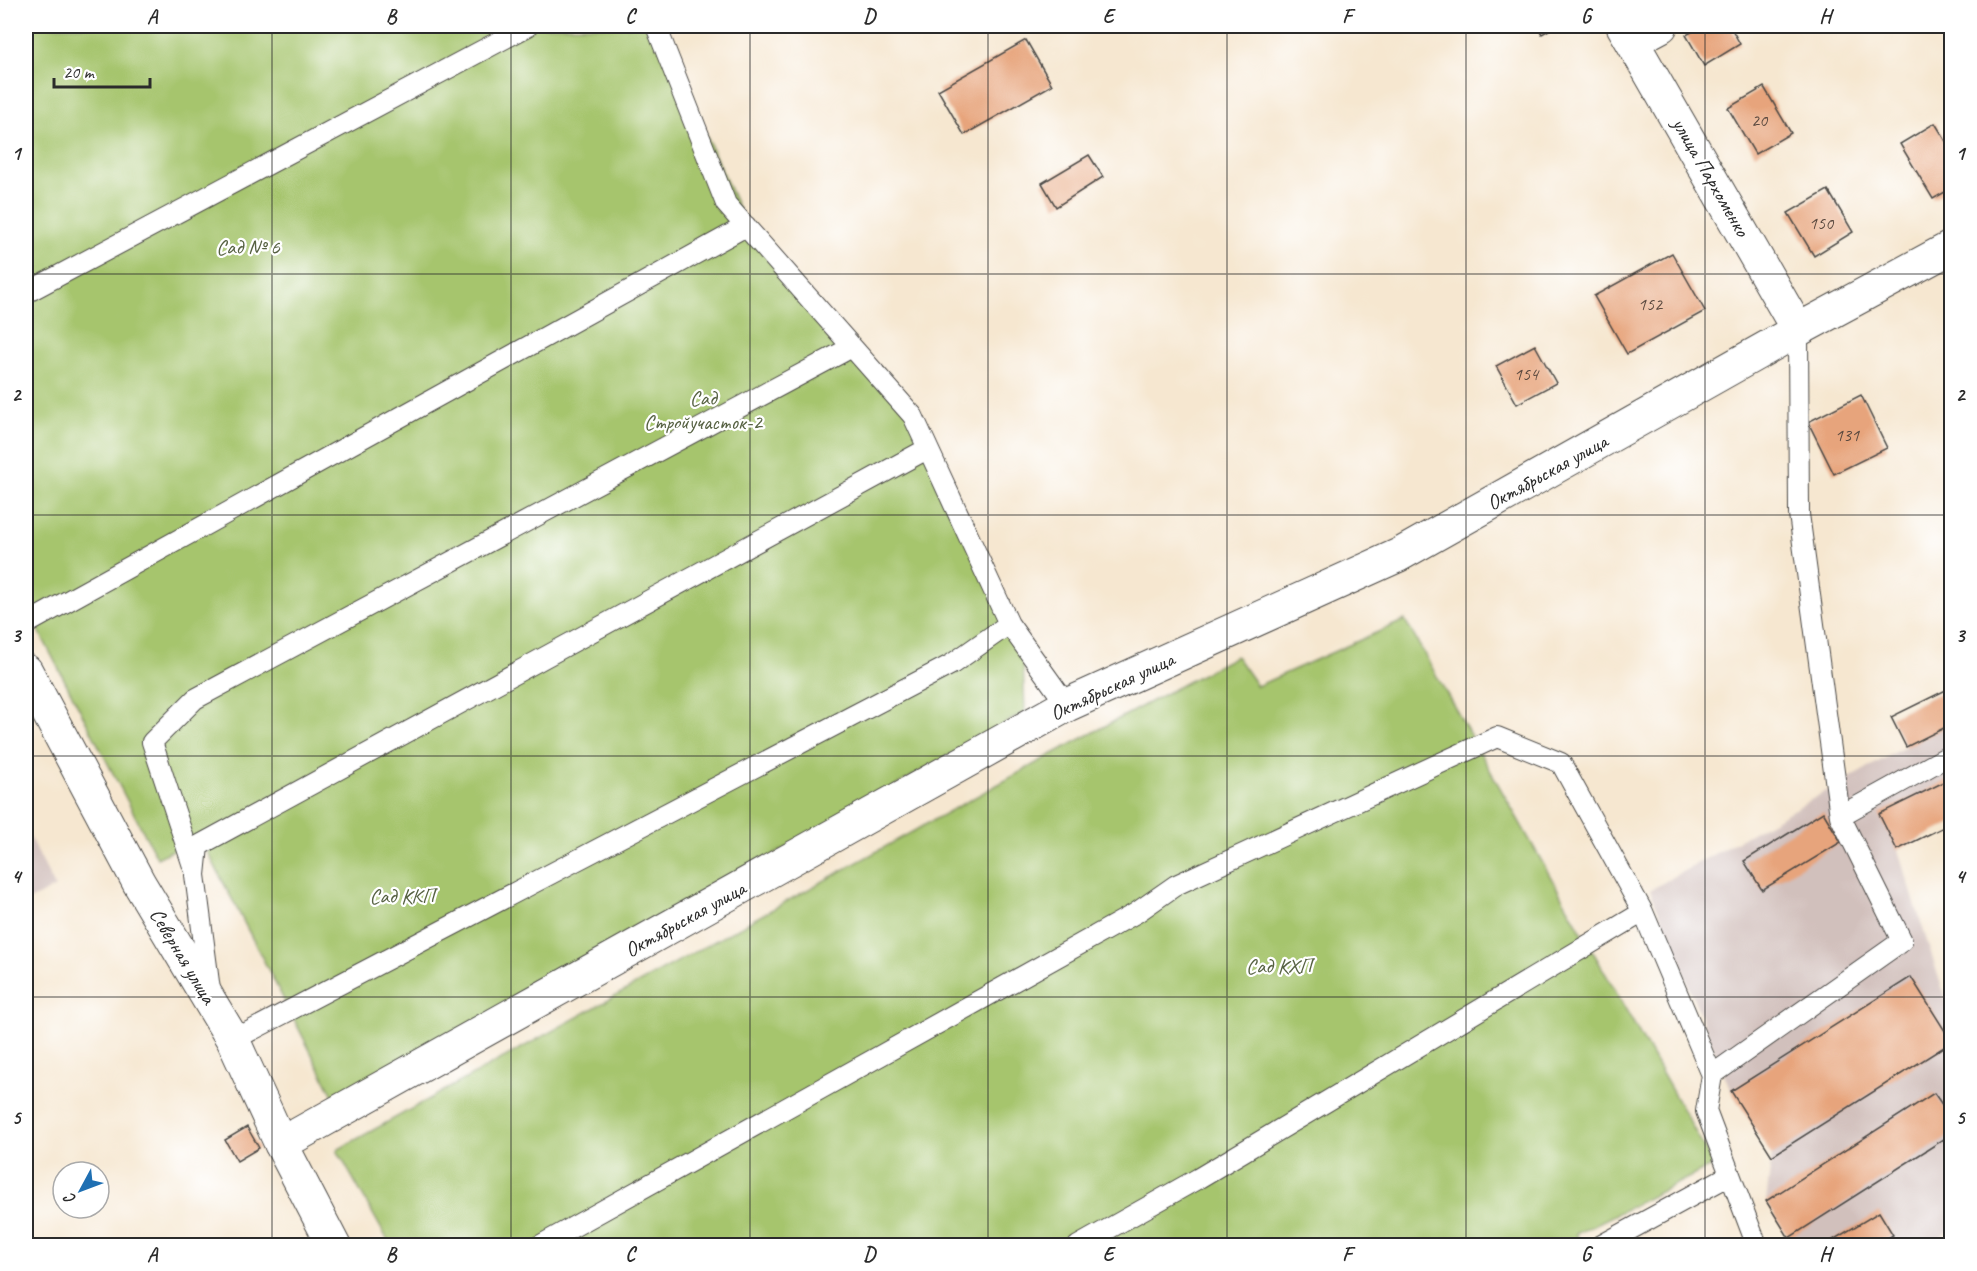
<svg xmlns="http://www.w3.org/2000/svg" width="1977" height="1271" viewBox="0 0 1977 1271" font-family="Caveat,sans-serif">
  <style>
    .industrial { fill: #d1c0bc }
    .green { fill: #a6c56d; stroke: #68784c; stroke-width: 1.5 }
    .building { fill: #e7a47b }
    .lines { fill: none; stroke-linecap: round; stroke-linejoin: round }
    .lane-casing { stroke: #494744; stroke-width: 22 }
    .street-casing { stroke: #494744; stroke-width: 35 }
    .secondary-casing { stroke: #494744; stroke-width: 35 }
    .lane { stroke: #fff; stroke-width: 20 }
    .street { stroke: #fff; stroke-width: 33 }
    .secondary { stroke: #fff; stroke-width: 33 }
    .grid { fill: none; stroke: #2b2b2b; stroke-width: 1.5; stroke-opacity: 0.55 }
    .labels { text-anchor: middle; dominant-baseline: central; stroke-width: 4.5; stroke-linejoin: round; paint-order: stroke }
    .number-label { font-size: 18px; fill: #5a493f }
    .street-label { font-size: 21px; fill: #2b2b2b; stroke: #fff }
    .park-label { font-size: 21px; fill: #566142; stroke: #fff }
    .neatline { fill: none; stroke: #2b2b2b; stroke-width: 2 }
    .grid-label { font-size: 20px; text-anchor: middle; font-weight: bold; fill: #2b2b2b }
  </style>
  <rect width="100%" height="100%" fill="#fff"/>
  <filter id="ink" filterUnits="userSpaceOnUse"><feTurbulence type="fractalNoise" baseFrequency=".0167" numOctaves="2"/><feDisplacementMap in="SourceGraphic" scale="12" xChannelSelector="R" yChannelSelector="G"/><feConvolveMatrix kernelMatrix="1 2 1 2 8 2 1 2 1" color-interpolation-filters="sRGB"/></filter>
  <filter id="wash" filterUnits="userSpaceOnUse"><feTurbulence type="fractalNoise" baseFrequency=".008" numOctaves="4" result="noise"/><feDisplacementMap in="SourceGraphic" scale="24" xChannelSelector="R" yChannelSelector="G"/><feGaussianBlur stdDeviation="1.35" result="paint"/><feColorMatrix in="noise" values="0 0 0 0 0 0 0 0 0 0 0 0 0 0 0 0 0 1.4 0 .05"/><feComposite in="paint" operator="in"/></filter>
  <g filter="url(#wash)">
    <rect width="100%" height="100%" fill="#f6e7d0"/>
    <path class="industrial" d="M 1951,687 L 1951,823 L 1898,850 L 1951,1016 L 1951,1229 L 1928,1245 L 1787,1245 L 1789,1238 L 1766,1201 L 1772,1155 L 1731,1091 L 1650,890 L 1905,747 L 1891,717 Z
      M 26,829 L 55,887 L 26,902 Z"/>
    <path class="green" d="M 26,26 L 658,26 L 746,226 L 913,416 L 1023,660 L 1025,712 L 337,1103 L 200,837 L 157,858 L 26,606 Z
      M 1405,620 L 1714,1165 L 1576,1234 L 1582,1245 L 391,1246 L 337,1150 L 1051,755 L 1236,656 L 1257,686 Z"/>
    <g id="blocks">
      <path class="building" d="M 1537,26 L 1556,26 L 1542,34 Z
        M 1703,26 L 1730,26 L 1740,44 L 1704,66 L 1686,35 Z
        M 1026,40 L 1052,85 L 964,135 L 938,90 Z
        M 1764,87 L 1791,133 L 1755,154 L 1728,108 Z
        M 1935,123 L 1952,151 L 1952,188 L 1933,199 L 1900,144 Z
        M 1089,155 L 1103,177 L 1056,207 L 1042,183 Z
        M 1828,190 L 1853,232 L 1814,256 L 1788,213 Z
        M 1672,253 L 1705,311 L 1627,354 L 1594,296 Z
        M 1535,345 L 1556,383 L 1517,404 L 1496,366 Z
        M 1861,395 L 1887,448 L 1834,474 L 1808,422 Z
        M 1952,687 L 1952,724 L 1906,747 L 1891,717 Z
        M 1952,778 L 1952,823 L 1897,850 L 1879,814 Z
        M 1823,812 L 1841,842 L 1762,890 L 1744,861 Z
        M 1911,977 L 1952,1042 L 1772,1156 L 1731,1091 Z
        M 1934,1093 L 1952,1119 L 1952,1134 L 1789,1238 L 1766,1201 Z
        M 247,1127 L 259,1148 L 237,1161 L 225,1140 Z
        M 1879,1212 L 1893,1235 L 1876,1246 L 1823,1246 Z"/>
    </g>
  </g>
  <g filter="url(#ink)">
    <use href="#blocks" fill-opacity="0" stroke="#494744" stroke-width="1.5"/>
    <g class="lines">
      <g class="lane-casing">
        <path id="lane" d="M 656,26 L 726,204 L 913,416 L 1009,624 L 1067,705
          M 26,293 L 528,26
          M 26,624 L 746,226
          M 1840,816 L 1952,754
          M 193,866 L 152,742 L 195,699 L 852,347
          M 210,990 L 195,875 L 198,846 L 927,449
          M 233,1040 L 952,664 L 1009,624
          M 539,1246 L 1136,913 L 1176,885 L 1497,737 L 1561,763 L 1643,912
          M 1078,1246 L 1199,1178 L 1643,912 L 1712,1075
          M 1600,1246 L 1730,1175
          M 1757,1246 L 1706,1111 L 1712,1075 L 1902,941 L 1840,816 L 1799,514 L 1798,330"/>
      </g>
      <g class="street-casing">
        <path id="street" d="M 1623,26 L 1798,330
          M 1633,41 L 1661,26
          M 281,1144 L 1067,705 L 1399,555 L 1798,330 L 1952,247"/>
      </g>
      <g class="secondary-casing">
        <path id="secondary" d="M 26,671 L 139,883 L 233,1040 L 281,1144 L 334,1246"/>
      </g>
      <use href="#lane" class="lane"/>
      <use href="#street" class="street"/>
      <use href="#secondary" class="secondary"/>
    </g>
  </g>
  <path class="grid" d="M 272,26 L 272,1246M 511,26 L 511,1246M 750,26 L 750,1246M 988,26 L 988,1246M 1227,26 L 1227,1246M 1466,26 L 1466,1246M 1705,26 L 1705,1246M 26,274 L 1952,274M 26,515 L 1952,515M 26,756 L 1952,756M 26,997 L 1952,997"/>
  <g class="labels">
    <g class="number-label">
      <text x="1759" y="120">20</text>
      <text x="1821" y="223">150</text>
      <text x="1650" y="304">152</text>
      <text x="1526" y="374">154</text>
      <text x="1847" y="435">131</text>
    </g>
    <g class="street-label">
      <text transform="translate(1711 177) rotate(60)">улица Пархоменко</text>
      <text transform="translate(1547 472) rotate(-29)">Октябрьская улица</text>
      <text transform="translate(1112 686) rotate(-25)">Октябрьская улица</text>
      <text transform="translate(685 919) rotate(-29)">Октябрьская улица</text>
      <text transform="translate(183 956) rotate(59)">Северная улица</text>
    </g>
    <g class="park-label">
      <text x="248" y="247">Сад № 6</text>
      <text x="703" y="398">Сад<tspan x="703" dy="24">Стройучасток-2</tspan></text>
      <text x="402" y="896">Сад ККП</text>
      <text x="1279" y="966">Сад КХП</text>
    </g>
  </g>
  <rect width="1977" height="1271" fill="none" stroke="#fff" stroke-width="66"/>
  <g transform="translate(81 1190) rotate(229)"><circle r="28" fill="#ffffff" stroke="#aaaaaa" stroke-width="1.5"/>
  <path d="M0-4.5L10 22L0 15L-10 22Z" fill="#1f6fb2"/>
  <text y="-9" font-size="16" font-weight="bold" text-anchor="middle" fill="#2b2b2b">С</text>
  </g>
  <path d="M54 78v9h96v-9" fill="none" stroke="#2b2b2b" stroke-width="3"/>
  <text x="63" y="78" font-size="18" fill="#2b2b2b" stroke="#ffffff" stroke-width="4.5" paint-order="stroke">20 m</text>
  <rect x="33" y="33" width="1911" height="1205" class="neatline"/>
  <g class="grid-label">
    <text x="152" y="23">A</text>
    <text x="391" y="23">B</text>
    <text x="630" y="23">C</text>
    <text x="869" y="23">D</text>
    <text x="1108" y="23">E</text>
    <text x="1347" y="23">F</text>
    <text x="1586" y="23">G</text>
    <text x="1825" y="23">H</text>
    <text x="16" y="160">1</text>
    <text x="1960" y="160">1</text>
    <text x="16" y="401">2</text>
    <text x="1960" y="401">2</text>
    <text x="16" y="642">3</text>
    <text x="1960" y="642">3</text>
    <text x="16" y="883">4</text>
    <text x="1960" y="883">4</text>
    <text x="16" y="1124">5</text>
    <text x="1960" y="1124">5</text>
    <text x="152" y="1261">A</text>
    <text x="391" y="1261">B</text>
    <text x="630" y="1261">C</text>
    <text x="869" y="1261">D</text>
    <text x="1108" y="1261">E</text>
    <text x="1347" y="1261">F</text>
    <text x="1586" y="1261">G</text>
    <text x="1825" y="1261">H</text>
  </g>
</svg>
